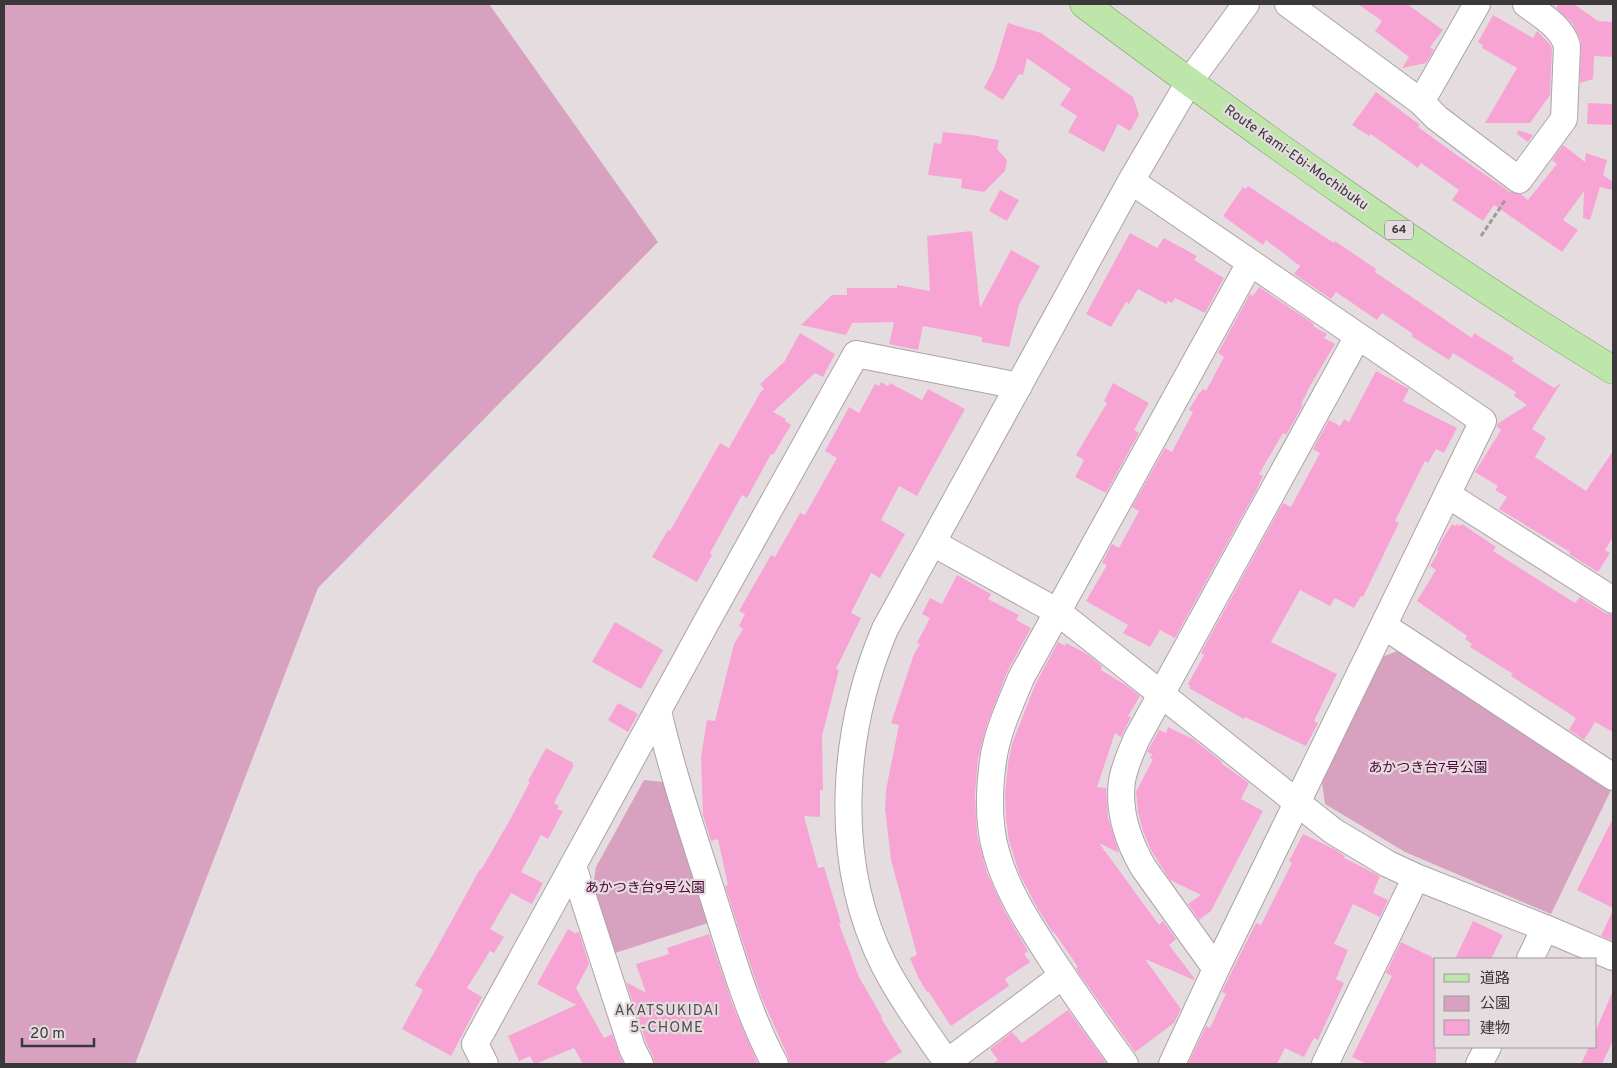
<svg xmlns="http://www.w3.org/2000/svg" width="1617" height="1068" viewBox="0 0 1617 1068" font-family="Overpass,'Noto Sans JP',sans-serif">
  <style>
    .green { fill: #d9a1c0 }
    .building { fill: #f7a4d4 }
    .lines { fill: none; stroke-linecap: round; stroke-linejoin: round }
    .minor-casing { stroke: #aca3a8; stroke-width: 28 }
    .major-casing { stroke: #749e5d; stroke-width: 29 }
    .path { stroke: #9f999b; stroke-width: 3; stroke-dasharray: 5 2.5; stroke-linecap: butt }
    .minor { stroke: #fff; stroke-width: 26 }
    .major { stroke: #bee6aa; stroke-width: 28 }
    .labels { text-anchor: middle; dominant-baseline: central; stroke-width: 4.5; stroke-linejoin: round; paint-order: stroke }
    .shield { fill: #e5dce0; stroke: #6e696b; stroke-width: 1 }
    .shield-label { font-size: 12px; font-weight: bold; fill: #3b3839 }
    .street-label { font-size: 14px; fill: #3b3839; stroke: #e5dce0 }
    .park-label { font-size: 14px; fill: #51083a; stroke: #e5dce0 }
    .neighbourhood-label { font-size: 15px; letter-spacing: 1px; fill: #564e52; stroke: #e5dce0 }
  </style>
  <rect width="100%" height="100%" fill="#e5dce0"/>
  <path class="green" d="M 4,4 L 489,4 L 658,242 L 318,588 L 135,1064 L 4,1064 Z
    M 1400,650 L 1612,788 L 1551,914 L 1405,852 L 1325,804 L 1322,783 L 1382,657 Z
    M 644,780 L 664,782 L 711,922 L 612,954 L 592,892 L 596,867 Z"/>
  <path class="building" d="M 1358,4 L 1407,4 L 1443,30 L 1430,47 L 1434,50 L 1426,63 L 1402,68 L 1409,57 L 1375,31 L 1382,21 Z
    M 1559,4 L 1574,4 L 1598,21 L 1613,22 L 1613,57 L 1594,56 L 1593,79 L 1580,83 L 1581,41 L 1572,23 L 1556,8 Z
    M 1493,15 L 1533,38 L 1537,31 L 1548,42 L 1552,48 L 1550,95 L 1530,123 L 1485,123 L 1517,68 L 1482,48 L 1483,45 L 1478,42 Z
    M 1008,23 L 1041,33 L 1133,97 L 1139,115 L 1130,131 L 1118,124 L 1104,152 L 1068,132 L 1077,116 L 1060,105 L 1071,89 L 1027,58 L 1023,75 L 1019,74 L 1003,100 L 984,88 L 994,69 Z
    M 1376,92 L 1420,125 L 1418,127 L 1454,153 L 1510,192 L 1521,194 L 1528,200 L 1557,164 L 1552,160 L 1563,145 L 1585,162 L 1586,153 L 1607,160 L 1603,175 L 1613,182 L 1613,190 L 1600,187 L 1590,220 L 1583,218 L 1584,191 L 1563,220 L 1578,230 L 1562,252 L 1494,205 L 1483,221 L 1452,200 L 1459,190 L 1421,163 L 1418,168 L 1371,134 L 1369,136 L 1352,125 Z
    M 1588,103 L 1612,104 L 1612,125 L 1587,124 Z
    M 1518,130 L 1533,135 L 1528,142 L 1517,134 Z
    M 943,132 L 980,136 L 980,137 L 999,140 L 997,149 L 1007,160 L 1005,171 L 984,192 L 961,188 L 962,179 L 928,175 L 934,143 L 941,144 Z
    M 1248,186 L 1334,243 L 1335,241 L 1376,269 L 1375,272 L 1472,338 L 1474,333 L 1514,358 L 1512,361 L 1554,388 L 1561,383 L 1532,429 L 1546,438 L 1535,457 L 1586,491 L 1613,451 L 1613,537 L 1605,550 L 1610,553 L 1598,572 L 1569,554 L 1570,552 L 1499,509 L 1507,497 L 1495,490 L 1498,486 L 1475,472 L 1501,430 L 1497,427 L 1497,424 L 1527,405 L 1514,396 L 1516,392 L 1453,353 L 1449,360 L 1411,336 L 1413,334 L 1382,313 L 1377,320 L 1336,292 L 1331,299 L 1294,274 L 1300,266 L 1266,240 L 1263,245 L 1223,216 L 1243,187 L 1246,189 Z
    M 1000,190 L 1019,200 L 1007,221 L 989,211 Z
    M 972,231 L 980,308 L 1011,250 L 1040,266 L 1019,305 L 1009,347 L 982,342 L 982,337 L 923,326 L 918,350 L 889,344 L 894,322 L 852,323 L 846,335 L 801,325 L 832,295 L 847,295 L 847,288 L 897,288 L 897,285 L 930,291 L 927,236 Z
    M 1130,233 L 1157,248 L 1164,238 L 1197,256 L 1194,260 L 1224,278 L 1205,313 L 1175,298 L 1172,303 L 1168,301 L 1166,304 L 1138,289 L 1129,304 L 1126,302 L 1111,327 L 1086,314 Z
    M 1259,287 L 1314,324 L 1313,326 L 1327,334 L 1324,338 L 1335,344 L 1310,386 L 1301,404 L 1303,405 L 1286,435 L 1283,433 L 1259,474 L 1263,476 L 1257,489 L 1175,638 L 1160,630 L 1150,647 L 1123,633 L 1128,625 L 1086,601 L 1107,565 L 1102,563 L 1112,544 L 1119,548 L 1139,511 L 1132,507 L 1165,448 L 1172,452 L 1193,412 L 1189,410 L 1199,393 L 1200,393 L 1203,389 L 1206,391 L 1224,357 L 1218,353 L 1232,327 L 1250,294 L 1253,296 Z
    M 800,333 L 835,354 L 823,377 L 815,373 L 773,412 L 786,419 L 785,421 L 791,425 L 773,455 L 771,454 L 747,498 L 742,495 L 710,553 L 712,555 L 697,582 L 652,557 L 668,530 L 670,531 L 720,443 L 729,448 L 760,393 L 764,389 L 760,384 L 784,362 Z
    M 1376,371 L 1409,389 L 1403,401 L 1457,428 L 1444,453 L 1436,449 L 1428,463 L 1425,461 L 1395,521 L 1399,523 L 1363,597 L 1361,596 L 1354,608 L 1335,598 L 1330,606 L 1300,590 L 1271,642 L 1337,674 L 1314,721 L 1318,723 L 1306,746 L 1245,717 L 1244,719 L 1189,688 L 1190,686 L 1188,684 L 1204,655 L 1201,653 L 1283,503 L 1291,507 L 1320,453 L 1313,449 L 1329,420 L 1340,426 L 1344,419 L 1349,422 Z
    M 881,382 L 888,386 L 890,383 L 922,400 L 928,389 L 965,409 L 917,496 L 899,486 L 881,520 L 905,534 L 880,578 L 871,573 L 851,613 L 861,618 L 836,669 L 839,670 L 822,736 L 823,790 L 820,790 L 820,817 L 804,816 L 818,868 L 824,867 L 841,923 L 839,924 L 859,977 L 882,1017 L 881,1018 L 902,1052 L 883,1064 L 790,1064 L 788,1057 L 761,996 L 746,952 L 725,886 L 728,885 L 718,839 L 711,841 L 703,815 L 701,757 L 707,720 L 715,721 L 734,644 L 743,629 L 739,626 L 745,614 L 739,611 L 771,555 L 775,557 L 800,513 L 805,515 L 837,458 L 825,451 L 849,407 L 859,413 L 875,384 L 879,386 Z
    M 1113,383 L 1149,403 L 1134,430 L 1139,433 L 1106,493 L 1075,477 L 1084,460 L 1076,455 L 1107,403 L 1104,401 Z
    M 1452,524 L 1455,526 L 1457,524 L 1460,526 L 1462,524 L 1496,547 L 1493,551 L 1575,603 L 1580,597 L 1605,613 L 1613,615 L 1613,732 L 1595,722 L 1584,740 L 1569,730 L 1576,718 L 1511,676 L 1513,674 L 1470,647 L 1472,644 L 1465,639 L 1467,636 L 1417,601 L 1436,570 L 1430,566 L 1439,551 L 1437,550 L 1441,542 Z
    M 957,575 L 991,594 L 988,599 L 1019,615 L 1016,620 L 1031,628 L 1007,672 L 987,724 L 978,758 L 975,796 L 977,835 L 987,873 L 1005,912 L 1028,951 L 1024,954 L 1030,962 L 1005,979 L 1009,986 L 951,1026 L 928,991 L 927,992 L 918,977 L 910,958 L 917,955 L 891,860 L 885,808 L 886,790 L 899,725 L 891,723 L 914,654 L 920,644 L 917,643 L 930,618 L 922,614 L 930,598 L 942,604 Z
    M 615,622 L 663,650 L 641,689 L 592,662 Z
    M 1058,642 L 1065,646 L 1066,643 L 1087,654 L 1102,666 L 1101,670 L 1127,686 L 1140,696 L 1128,716 L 1131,717 L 1121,737 L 1115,733 L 1097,787 L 1106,788 L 1108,818 L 1119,853 L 1099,843 L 1159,925 L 1163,921 L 1176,939 L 1169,945 L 1195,979 L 1194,980 L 1145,959 L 1181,1009 L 1174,1023 L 1135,1052 L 1078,972 L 1076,968 L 1078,967 L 1054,932 L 1053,933 L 1038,909 L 1020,875 L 1009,841 L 1006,819 L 1005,796 L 1008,763 L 1012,744 L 1035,685 Z
    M 618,703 L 638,714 L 628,732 L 608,720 Z
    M 1168,727 L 1193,739 L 1222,762 L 1221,763 L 1249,783 L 1241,799 L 1263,811 L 1211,911 L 1199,920 L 1188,904 L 1201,895 L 1170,880 L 1151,850 L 1143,831 L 1138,812 L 1136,792 L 1153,759 L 1150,758 L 1152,754 L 1147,752 L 1159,730 L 1166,733 Z
    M 546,748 L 573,763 L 572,765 L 574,765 L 554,803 L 559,806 L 557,809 L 563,811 L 548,839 L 541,835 L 521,872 L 543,883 L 532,904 L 511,893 L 490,929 L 504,937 L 494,953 L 490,951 L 467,988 L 482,997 L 451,1056 L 402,1029 L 423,990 L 415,985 L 434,953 L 480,869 L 481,870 L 511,818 L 530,782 L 528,781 Z
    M 1613,818 L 1613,908 L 1577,890 Z
    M 1303,834 L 1336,850 L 1345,856 L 1344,858 L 1380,876 L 1373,893 L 1388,900 L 1380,917 L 1353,904 L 1334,944 L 1348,950 L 1336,979 L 1344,983 L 1318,1040 L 1314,1038 L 1304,1057 L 1285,1048 L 1277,1064 L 1188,1064 L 1206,1026 L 1210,1028 L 1226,994 L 1222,992 L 1230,975 L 1256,923 L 1261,925 L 1292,863 L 1289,861 Z
    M 1613,910 L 1613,941 L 1601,936 Z
    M 1473,921 L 1503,935 L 1491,959 L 1455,959 Z
    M 568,929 L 575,933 L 579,932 L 589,964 L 576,988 L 604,1038 L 612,1034 L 623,1064 L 583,1064 L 574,1048 L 535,1064 L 534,1064 L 530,1056 L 519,1061 L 508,1036 L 576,1005 L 537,984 Z
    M 709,934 L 733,1006 L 758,1064 L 655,1064 L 653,1057 L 646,1042 L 626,982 L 646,993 L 636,964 L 669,954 L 667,948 Z
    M 1401,942 L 1436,959 L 1436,1064 L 1367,1064 L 1352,1057 L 1392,976 L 1386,973 Z
    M 1613,991 L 1613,1040 L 1602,1064 L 1581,1064 L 1589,1047 L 1596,1047 L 1596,1030 Z
    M 1068,1010 L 1107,1064 L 992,1064 L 998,1060 L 990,1049 L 1012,1032 L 1022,1043 Z"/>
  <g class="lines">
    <g class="minor-casing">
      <path id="minor" d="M 1288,4 L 1421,102 L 1477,4
        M 1421,102 L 1437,118 L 1519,180 L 1564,119 L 1567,46 C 1562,27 1541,15 1526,4
        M 1131,181 L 1358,336 L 1136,740 C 1131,753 1124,767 1122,781 C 1118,811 1128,841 1143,867 L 1216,969
        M 1448,495 L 1613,600
        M 933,543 L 1058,612 L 1333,831 L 1388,864 L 1416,877 L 1545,928 L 1613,957
        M 1384,626 L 1613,777
        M 658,711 C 672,772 692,831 711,890 C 730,949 746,1010 775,1064
        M 573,866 L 632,1048 L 640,1064
        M 1530,959 L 1545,928
        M 485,1064 L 475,1044 L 712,612 L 856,354 L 1019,386
        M 945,1064 L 1062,976
        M 948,1064 C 926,1032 902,1000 884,965 C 832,862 841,733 885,629 L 1131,181 L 1189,82 L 1246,4
        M 1125,1064 C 1098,1027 1072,990 1047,952 C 1027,921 1007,890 997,855 C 988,826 989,790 993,761 C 997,732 1010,705 1021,678 L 1250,263
        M 1172,1064 L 1216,969 L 1483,421 L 1358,336
        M 1325,1064 L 1416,877
        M 1479,1064 L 1488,1047"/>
    </g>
    <g class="major-casing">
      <path id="major" d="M 1084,4 C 1256,132 1430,258 1613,370"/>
    </g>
    <path class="path" d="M 1481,236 L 1506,199"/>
    <use href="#minor" class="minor"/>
    <use href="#major" class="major"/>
  </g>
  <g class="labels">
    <rect class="shield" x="1385" y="220.5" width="28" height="19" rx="4"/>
    <g class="shield-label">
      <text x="1399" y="230">64</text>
    </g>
    <g class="street-label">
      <text transform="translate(1296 158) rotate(35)">Route Kami-Ebi-Mochibuku</text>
    </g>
    <g class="park-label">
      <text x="1428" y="768">あかつき台7号公園</text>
      <text x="645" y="888">あかつき台9号公園</text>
    </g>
    <g class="neighbourhood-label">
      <text x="667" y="1011">AKATSUKIDAI<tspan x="667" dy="17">5-CHOME</tspan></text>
    </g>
  </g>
  <rect width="1617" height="1068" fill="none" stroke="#3b3839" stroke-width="10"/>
  <rect x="1434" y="958" width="162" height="90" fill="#e5dce0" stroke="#a19a9d"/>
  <rect x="1444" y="974" width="25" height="8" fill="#bee6aa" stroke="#a19a9d"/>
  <text x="1480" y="983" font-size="15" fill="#3b3839">道路</text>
  <rect x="1444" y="996" width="25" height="15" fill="#d9a1c0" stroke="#a19a9d"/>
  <text x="1480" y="1008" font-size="15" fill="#3b3839">公園</text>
  <rect x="1444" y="1020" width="25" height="15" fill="#f7a4d4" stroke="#a19a9d"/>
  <text x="1480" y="1033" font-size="15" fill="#3b3839">建物</text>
  <path d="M22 1038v8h72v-8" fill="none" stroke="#3b3839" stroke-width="2.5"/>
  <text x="30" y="1038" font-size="15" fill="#3b3839" stroke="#e5dce0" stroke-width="4" paint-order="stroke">20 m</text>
</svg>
